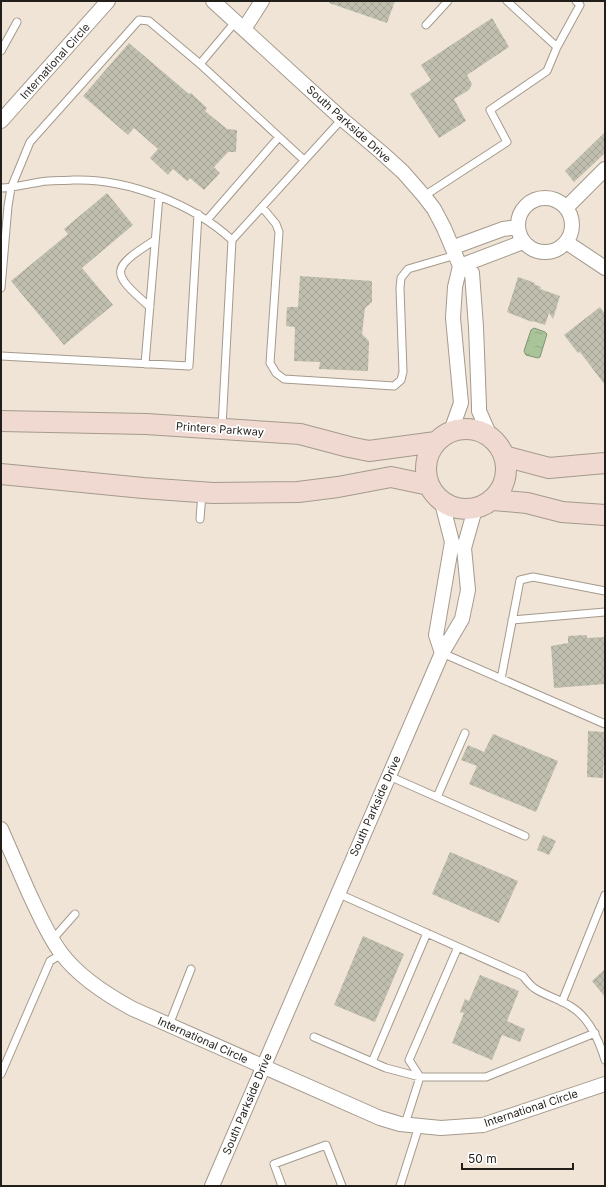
<svg xmlns="http://www.w3.org/2000/svg" width="606" height="1187" viewBox="0 0 606 1187" font-family="Inter,sans-serif">
  <style>
    .water { fill: url(#water-ripples); stroke: #819273 }
    .building { fill: url(#building-cross-hatch) }
    .lines { fill: none; stroke-linecap: round; stroke-linejoin: round }
    .service-casing { stroke: #a49a8d; stroke-width: 9 }
    .minor-casing { stroke: #a49a8d; stroke-width: 16 }
    .secondary-casing { stroke: #a49a8d; stroke-width: 22 }
    .service { stroke: #fff; stroke-width: 7 }
    .minor { stroke: #fff; stroke-width: 14 }
    .secondary { stroke: #f0d9d0; stroke-width: 20 }
    .labels { text-anchor: middle; dominant-baseline: central; stroke-width: 3.5; stroke-linejoin: round; paint-order: stroke }
    .street-label { font-size: 11px; fill: #221e19; stroke: #fff }
  </style>
  <defs>
    <pattern id="water-ripples" width="26" height="14" patternUnits="userSpaceOnUse"><rect width="26" height="14" fill="#aac499"/><path d="M2 4q2-2 4 0t4 0M15 11q2-2 4 0t4 0" fill="none" stroke="#92a883"/></pattern>
    <pattern id="building-cross-hatch" width="8" height="8" patternUnits="userSpaceOnUse"><rect width="8" height="8" fill="#c0bfaf"/><path d="M0 0l8 8M0 8l8-8" fill="none" stroke="#a5a496"/></pattern>
  </defs>
  <rect width="100%" height="100%" fill="#efe4d6"/>
  <path class="water" d="M 534,328 L 545,332 L 547,334 L 540,357 L 538,358 L 526,355 L 524,351 L 531,330 Z"/>
  <path class="building" d="M 329,1 L 395,1 L 387,23 L 329,3 Z
    M 492,18 L 509,47 L 467,75 L 472,84 L 469,90 L 454,99 L 466,121 L 439,138 L 410,94 L 431,80 L 421,65 Z
    M 129,43 L 189,94 L 191,93 L 207,108 L 205,111 L 227,129 L 237,130 L 236,152 L 228,152 L 214,167 L 220,173 L 204,190 L 190,178 L 187,181 L 173,169 L 168,175 L 150,158 L 158,149 L 134,128 L 128,135 L 83,96 Z
    M 605,132 L 605,153 L 574,182 L 565,171 Z
    M 107,193 L 133,225 L 82,268 L 113,305 L 64,345 L 11,281 L 68,234 L 64,229 Z
    M 300,276 L 372,281 L 372,302 L 365,308 L 362,334 L 369,341 L 368,371 L 319,369 L 320,362 L 294,361 L 295,327 L 286,326 L 287,307 L 298,307 Z
    M 518,277 L 535,283 L 534,284 L 541,287 L 540,289 L 560,296 L 553,319 L 549,313 L 545,325 L 533,321 L 532,322 L 507,312 Z
    M 600,307 L 605,314 L 605,385 L 580,352 L 578,353 L 564,335 Z
    M 587,635 L 587,638 L 605,637 L 605,684 L 554,688 L 551,646 L 568,643 L 568,636 Z
    M 588,731 L 605,732 L 603,778 L 587,777 Z
    M 493,734 L 558,761 L 536,812 L 469,784 L 477,766 L 461,760 L 468,745 L 484,752 Z
    M 543,835 L 556,841 L 549,855 L 537,850 Z
    M 450,852 L 518,881 L 499,923 L 432,894 Z
    M 363,936 L 404,954 L 375,1022 L 334,1005 Z
    M 605,969 L 605,997 L 592,981 Z
    M 480,975 L 519,991 L 507,1021 L 525,1029 L 520,1042 L 502,1035 L 492,1060 L 452,1043 L 464,1013 L 460,1012 L 465,999 L 469,1001 Z"/>
  <g class="lines">
    <g class="service-casing">
      <path id="service" d="M 426,25 L 448,1
        M 557,47 L 580,5 L 576,1
        M 1,51 L 17,22
        M 200,64 L 236,21
        M 1,188 C 14,188 27,184 40,182 C 51,180 62,181 73,180 C 127,178 193,204 232,240 L 222,427
        M 424,196 L 507,142 L 490,110 L 547,71 L 557,47 L 507,1
        M 262,207 L 276,224 L 279,232 L 270,363 L 276,373 L 284,379 L 394,386 L 401,380 L 403,372 L 400,288 L 401,278 L 408,269 L 456,255
        M 207,220 L 279,137
        M 232,240 L 342,119
        M 1,288 L 8,206 L 11,188 L 30,142 L 139,20 L 149,21 L 200,64 L 304,160
        M 150,307 C 110,272 110,269 155,240
        M 1,356 L 189,366 L 198,214
        M 145,364 L 159,196
        M 200,519 L 202,493
        M 512,620 L 605,612
        M 442,653 L 605,724
        M 501,679 L 520,580 L 533,577 L 605,591
        M 389,776 L 525,836
        M 437,797 L 465,733
        M 337,893 L 523,976 C 526,980 530,985 534,988 C 544,995 559,999 570,1006 C 589,1017 599,1040 605,1060
        M 52,940 L 75,914
        M 562,1002 L 605,895
        M 169,1025 L 191,969
        M 314,1037 L 386,1068 L 420,1077 L 486,1077 L 595,1033
        M 372,1062 L 427,933
        M 1,1074 L 50,961 L 62,954
        M 405,1124 L 420,1077 L 409,1060 L 458,947
        M 282,1186 L 274,1164 L 326,1145 L 342,1186
        M 400,1186 L 419,1126"/>
    </g>
    <g class="minor-casing">
      <path id="minor" d="M 213,1 L 342,119 L 381,152 L 403,172 L 424,196 L 434,209 L 444,228 L 460,266 L 455,287 L 453,318 L 461,403 L 451,431
        M 244,29 L 262,1
        M 1,121 L 108,1
        M518 225a27 27 0 1 1 54 0a27 27 0 1 1-54 0Z
        M 566,208 L 605,169
        M 566,242 L 605,268
        M 454,247 L 503,229 L 518,227
        M 460,266 L 472,273 L 476,327 L 479,406 L 479,411 L 490,436
        M 460,266 L 523,242
        M 442,653 L 436,635 L 452,542 L 442,503
        M 1,829 C 10,850 19,870 28,891 C 38,912 47,934 61,953 C 79,977 107,995 133,1009 L 380,1118 L 400,1124 L 441,1128 L 483,1125 L 605,1084
        M 212,1186 L 442,653 L 462,619 L 468,590 L 464,548 L 475,509"/>
    </g>
    <g class="secondary-casing">
      <path id="secondary" d="M 1,421 L 146,424 L 300,434 L 349,447 L 369,451 L 436,442
        M426 469a40 40 0 1 1 80 0a40 40 0 1 1-80 0Z
        M 504,456 L 549,468 L 605,463
        M 1,474 L 143,488 L 213,493 L 298,492 L 338,487 L 391,477 L 429,485
        M 493,500 L 527,503 L 562,512 L 605,515"/>
    </g>
    <use href="#service" class="service"/>
    <use href="#minor" class="minor"/>
    <use href="#secondary" class="secondary"/>
  </g>
  <g class="labels">
    <g class="street-label">
      <text transform="translate(55 61) rotate(-48)">International Circle</text>
      <text transform="translate(349 124) rotate(42)">South Parkside Drive</text>
      <text transform="translate(220 429) rotate(4)">Printers Parkway</text>
      <text transform="translate(375 806) rotate(-66)">South Parkside Drive</text>
      <text transform="translate(203 1040) rotate(24)">International Circle</text>
      <text transform="translate(247 1104) rotate(-67)">South Parkside Drive</text>
      <text transform="translate(531 1108) rotate(-18)">International Circle</text>
    </g>
  </g>
  <rect width="606" height="1187" fill="none" stroke="#221e19" stroke-width="4"/>
  <path d="M462 1163v6h111v-6" fill="none" stroke="#221e19" stroke-width="2"/>
  <text x="468" y="1163" font-size="12" fill="#221e19" stroke="#ffffff" stroke-width="3" paint-order="stroke">50 m</text>
</svg>
